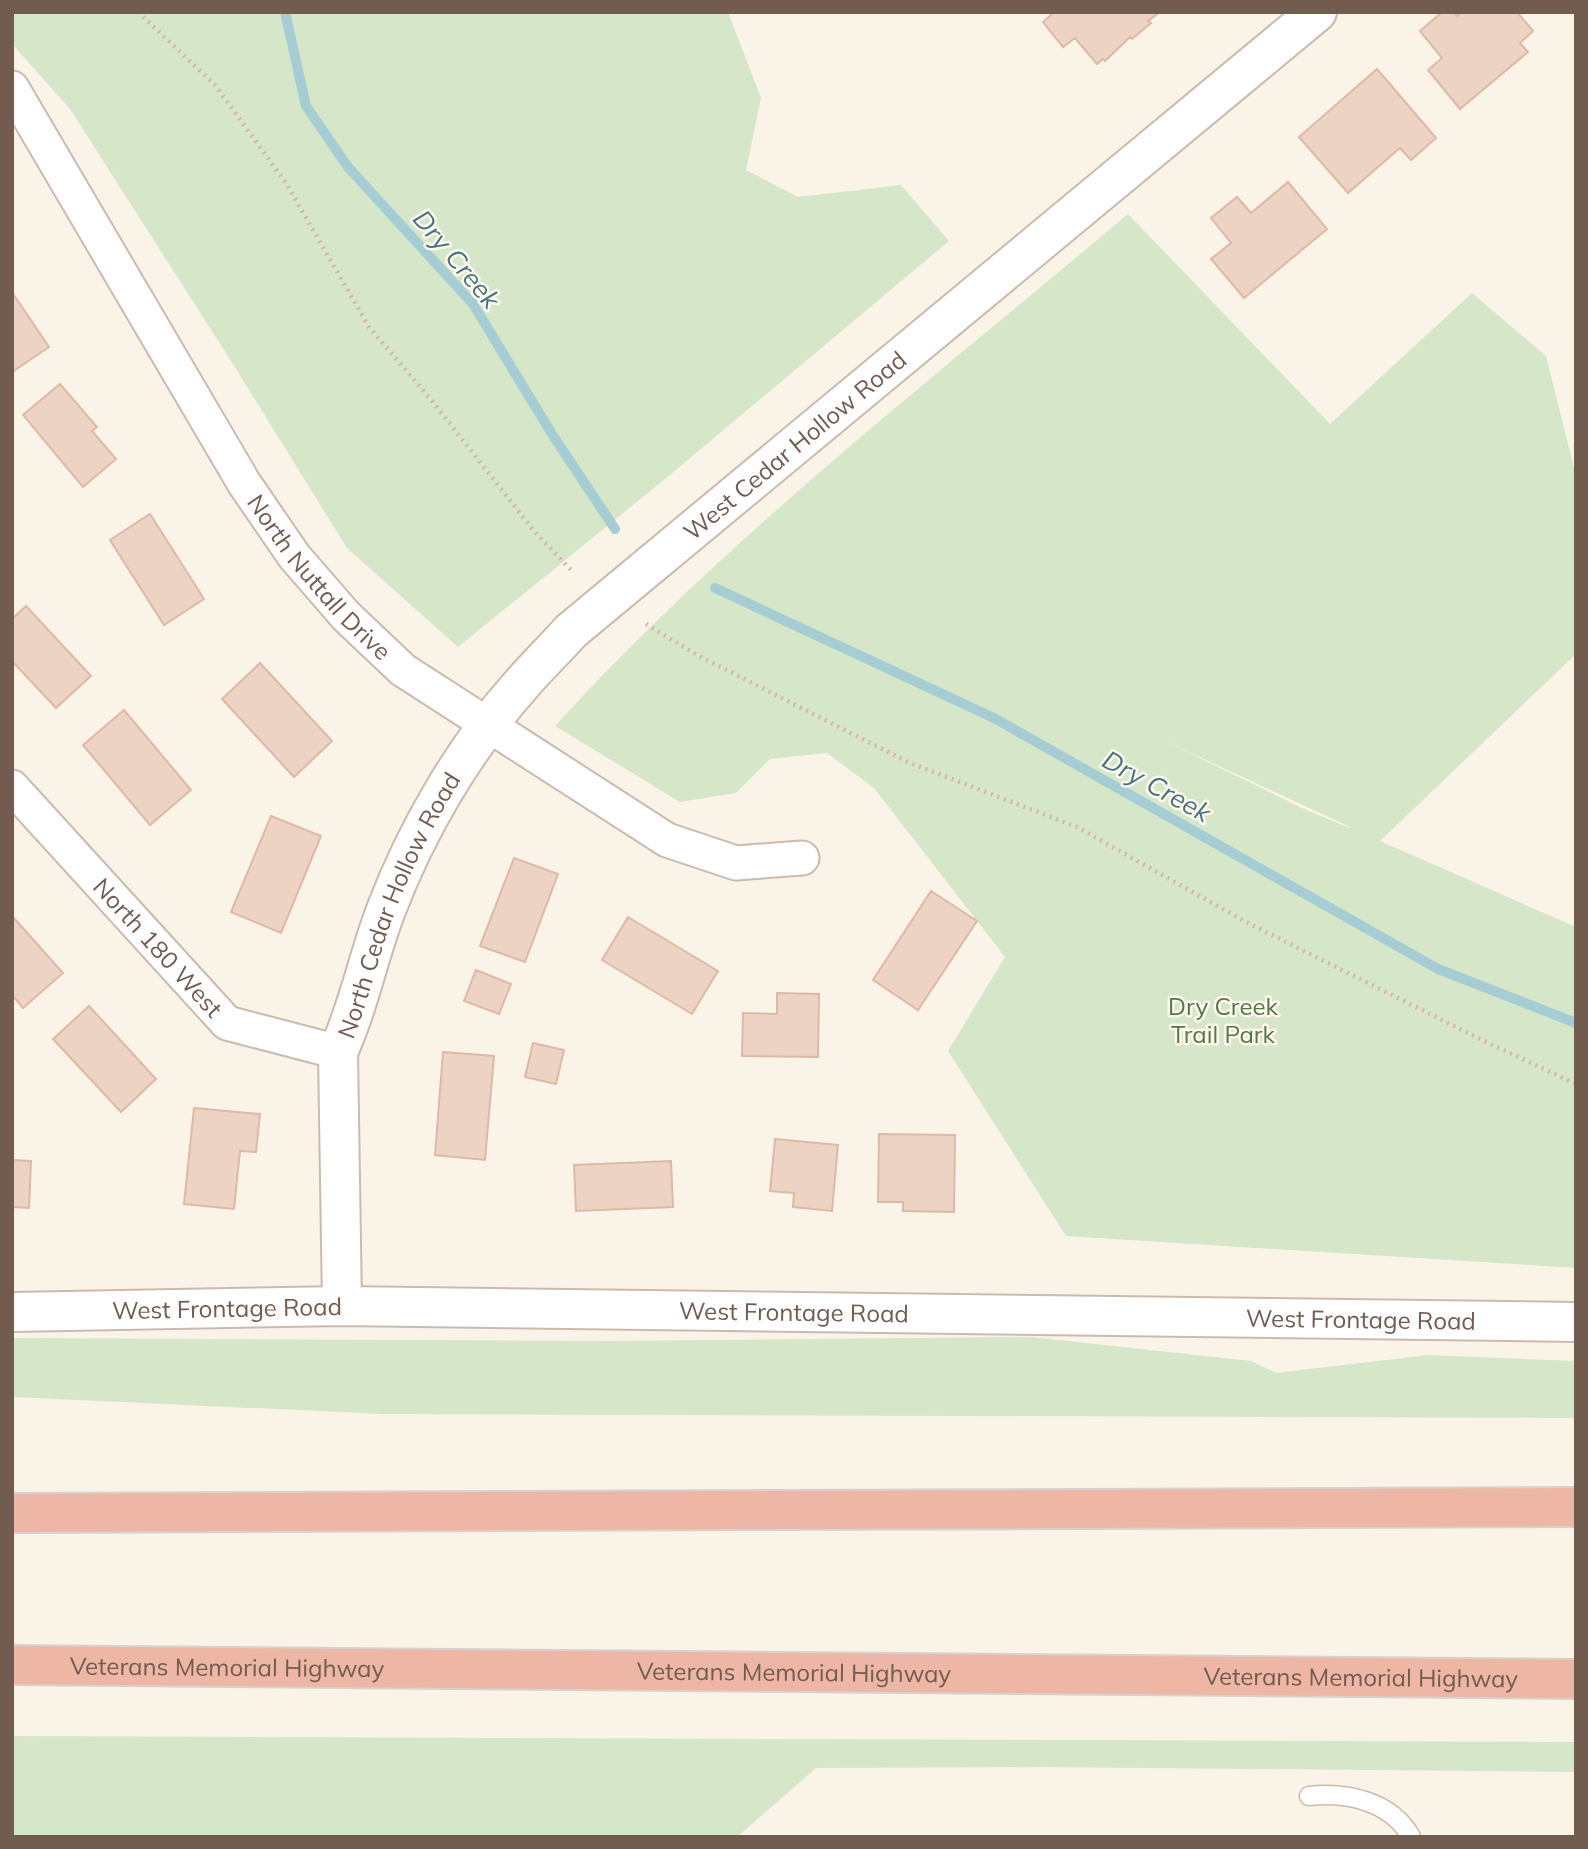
<svg xmlns="http://www.w3.org/2000/svg" width="1588" height="1849" viewBox="0 0 1588 1849" font-family="Mulish,sans-serif">
  <style>
    .green { fill: #d5e7c8; fill-rule: evenodd }
    .lines { fill: none; stroke-linecap: round; stroke-linejoin: round }
    .stream { stroke: #a6cdd3; stroke-width: 10 }
    .building { fill: #edd3c3; stroke: #deb9a5; stroke-width: 2 }
    .service-casing { stroke: #cbbbaf; stroke-width: 21 }
    .minor-casing { stroke: #cbbbaf; stroke-width: 37 }
    .tertiary-casing { stroke: #cbbbaf; stroke-width: 42 }
    .motorway-casing { stroke: #d8d1ce; stroke-width: 42 }
    .path { stroke: #d2b6a6; stroke-width: 4.5; stroke-dasharray: 2 5; stroke-linecap: butt }
    .service { stroke: #fff; stroke-width: 18 }
    .minor { stroke: #fff; stroke-width: 33 }
    .tertiary { stroke: #fff; stroke-width: 38 }
    .motorway { stroke: #eeb7a5; stroke-width: 38 }
    .labels { text-anchor: middle; dominant-baseline: central; stroke-width: 5; stroke-linejoin: round; paint-order: stroke }
    .street-label { font-size: 24px; fill: #725b4f; stroke: #fdf7ee }
    .park-label { font-size: 24px; fill: #567748; stroke: #fdf7ee }
    .water-label { font-size: 26px; font-style: italic; fill: #47747c; stroke: #fdf7ee }
  </style>
  <rect width="100%" height="100%" fill="#faf3e8"/>
  <path class="green" d="M 12,12 L 728,12 L 761,98 L 746,170 L 798,197 L 901,185 L 949,241 L 665,479 L 458,647 L 347,548 L 231,361 L 70,109 L 12,44 Z
    M 1128,214 L 1330,424 L 1472,293 L 1546,356 L 1576,476 L 1576,654 L 1380,841 L 1576,927 L 1576,1268 L 1066,1236 L 948,1051 L 1005,957 L 874,788 L 827,753 L 770,759 L 736,793 L 680,802 L 555,726 C 726,538 934,378 1128,214 ZM 1165,741 L 1350,827 L 1350,828 L 1304,809 Z
    M 1031,1337 L 1251,1361 L 1276,1373 L 1428,1355 L 1576,1361 L 1576,1418 L 384,1414 L 12,1397 L 12,1338 L 609,1341 Z
    M 12,1736 L 1576,1742 L 1576,1772 L 1045,1767 L 816,1768 L 737,1837 L 12,1837 Z"/>
  <g class="lines">
    <path class="stream" d="M 285,12 L 306,106 L 348,167 L 473,304 L 552,434 L 615,529
      M 715,588 L 994,718 L 1438,969 L 1576,1023"/>
  </g>
  <path class="building" d="M 1054,12 L 1160,12 L 1148,21 L 1151,23 L 1132,39 L 1130,37 L 1105,61 L 1103,59 L 1097,64 L 1075,38 L 1063,47 L 1043,22 Z
    M 1442,12 L 1454,12 L 1457,16 L 1462,12 L 1517,12 L 1533,31 L 1520,43 L 1528,52 L 1460,109 L 1428,70 L 1442,58 L 1420,31 Z
    M 1377,69 L 1436,138 L 1411,160 L 1400,148 L 1348,193 L 1299,137 Z
    M 1288,182 L 1327,229 L 1244,298 L 1211,259 L 1231,243 L 1211,218 L 1237,197 L 1251,213 Z
    M 12,292 L 49,347 L 12,372 Z
    M 60,384 L 97,427 L 92,431 L 116,459 L 83,487 L 23,415 Z
    M 150,514 L 204,599 L 164,625 L 110,540 Z
    M 26,606 L 91,676 L 56,708 L 12,661 L 12,619 Z
    M 260,663 L 332,741 L 294,777 L 222,699 Z
    M 124,710 L 191,790 L 150,825 L 83,745 Z
    M 271,816 L 321,836 L 281,933 L 231,912 Z
    M 514,858 L 558,874 L 525,962 L 480,946 Z
    M 931,891 L 977,921 L 918,1010 L 873,980 Z
    M 12,916 L 63,973 L 23,1008 L 12,995 Z
    M 628,917 L 718,971 L 692,1014 L 602,960 Z
    M 476,970 L 511,984 L 499,1014 L 464,1001 Z
    M 777,993 L 819,994 L 818,1057 L 742,1056 L 743,1013 L 777,1014 Z
    M 89,1006 L 156,1079 L 121,1112 L 53,1039 Z
    M 533,1043 L 564,1050 L 556,1084 L 525,1077 Z
    M 443,1052 L 494,1056 L 485,1160 L 435,1155 Z
    M 194,1108 L 260,1114 L 256,1152 L 240,1151 L 234,1209 L 184,1204 Z
    M 879,1134 L 955,1135 L 954,1212 L 903,1211 L 903,1202 L 878,1202 Z
    M 775,1139 L 838,1145 L 832,1211 L 793,1207 L 794,1193 L 770,1191 Z
    M 12,1160 L 31,1161 L 29,1208 L 12,1207 Z
    M 671,1161 L 673,1207 L 576,1211 L 574,1165 Z"/>
  <g class="lines">
    <g class="service-casing">
      <path id="service" d="M 1309,1796 C 1347,1792 1391,1801 1411,1837"/>
    </g>
    <g class="minor-casing">
      <g id="minor">
        <path id="s1" d="M 12,88 L 244,483 L 294,556 L 346,616 L 403,670 L 667,840 L 736,863 L 802,858"/>
        <path id="s2" d="M 12,787 L 227,1023 L 338,1052"/>
      </g>
    </g>
    <g class="tertiary-casing">
      <g id="tertiary">
        <path id="s3" d="M 342,1306 L 338,1052 C 359,1006 368,957 386,910 C 416,831 463,750 520,686 C 536,667 554,650 571,631 L 1317,12"/>
        <path id="s4" d="M 12,1312 L 342,1306 L 1576,1322"/>
      </g>
    </g>
    <g class="motorway-casing">
      <g id="motorway">
        <path d="M 12,1513 L 1576,1507"/>
        <path id="s5" d="M 12,1665 L 1576,1679"/>
      </g>
    </g>
    <path class="path" d="M 138,12 L 215,85 L 286,183 L 369,327 L 433,402 L 534,531 L 574,573
      M 646,624 L 699,656 L 910,763 L 1077,827 L 1248,923 L 1482,1040 L 1576,1084"/>
    <use href="#service" class="service"/>
    <use href="#minor" class="minor"/>
    <use href="#tertiary" class="tertiary"/>
    <use href="#motorway" class="motorway"/>
  </g>
  <g class="labels">
    <g class="street-label">
      <text stroke="none"><textPath href="#s3" startOffset="1032">West Cedar Hollow Road</textPath></text>
      <text stroke="none"><textPath href="#s1" startOffset="579">North Nuttall Drive</textPath></text>
      <text stroke="none"><textPath href="#s3" startOffset="413">North Cedar Hollow Road</textPath></text>
      <text stroke="none"><textPath href="#s2" startOffset="217">North 180 West</textPath></text>
      <text stroke="none"><textPath href="#s4" startOffset="215">West Frontage Road</textPath></text>
      <text stroke="none"><textPath href="#s4" startOffset="782">West Frontage Road</textPath></text>
      <text stroke="none"><textPath href="#s4" startOffset="1349">West Frontage Road</textPath></text>
      <text stroke="none"><textPath href="#s5" startOffset="215">Veterans Memorial Highway</textPath></text>
      <text stroke="none"><textPath href="#s5" startOffset="782">Veterans Memorial Highway</textPath></text>
      <text stroke="none"><textPath href="#s5" startOffset="1349">Veterans Memorial Highway</textPath></text>
    </g>
    <g class="park-label">
      <text x="1223" y="1006">Dry Creek<tspan x="1223" dy="28">Trail Park</tspan></text>
    </g>
    <g class="water-label">
      <text transform="translate(457 259) rotate(50)">Dry Creek</text>
      <text transform="translate(1157 786) rotate(29)">Dry Creek</text>
    </g>
  </g>
  <rect width="1588" height="1849" fill="none" stroke="#725b4f" stroke-width="28"/>
</svg>
